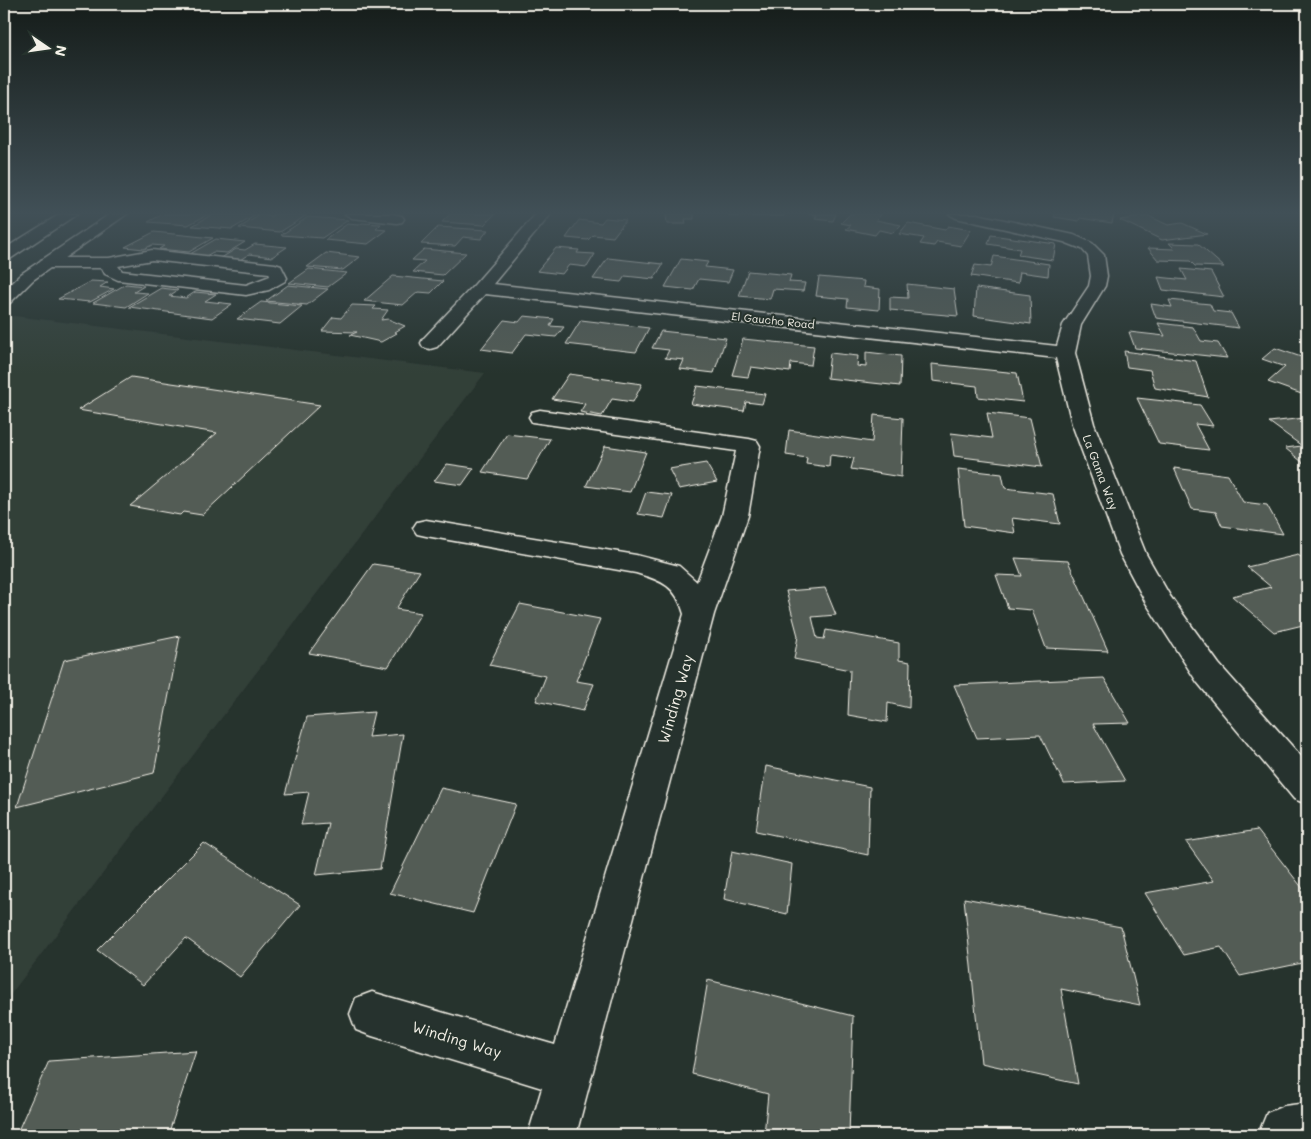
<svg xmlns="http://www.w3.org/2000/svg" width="1311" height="1139" viewBox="0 0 1311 1139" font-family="Mali,sans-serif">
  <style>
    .built { fill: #333f39 }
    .building { fill: #525c55; stroke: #f4f1e8 }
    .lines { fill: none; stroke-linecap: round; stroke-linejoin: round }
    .minor-casing { stroke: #f4f1e8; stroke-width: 3 }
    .tertiary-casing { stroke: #f4f1e8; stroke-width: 3 }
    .motorway-casing { stroke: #f4f1e8; stroke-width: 3 }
    .minor { fill: #26332d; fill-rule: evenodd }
    .tertiary { fill: #26332d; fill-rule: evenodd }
    .motorway { fill: #26332d; fill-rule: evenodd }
    .labels { text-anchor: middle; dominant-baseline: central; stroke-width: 4; stroke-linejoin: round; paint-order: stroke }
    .far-street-label { font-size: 11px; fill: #f4f1e8; stroke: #26332d }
    .street-label { font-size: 12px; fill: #f4f1e8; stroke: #26332d }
    .near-street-label { font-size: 15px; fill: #f4f1e8; stroke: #26332d }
  </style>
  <rect width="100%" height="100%" fill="#26332d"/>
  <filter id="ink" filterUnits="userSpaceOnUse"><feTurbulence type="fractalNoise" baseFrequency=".02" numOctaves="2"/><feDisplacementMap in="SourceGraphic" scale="10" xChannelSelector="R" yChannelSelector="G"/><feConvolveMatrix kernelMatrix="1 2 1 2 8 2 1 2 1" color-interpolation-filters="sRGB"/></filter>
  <g filter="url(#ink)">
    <path class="built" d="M 14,316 L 485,373 L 4,1003 L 4,320 Z"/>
    <path class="building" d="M 163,214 L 209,214 L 188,225 L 148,222 Z
      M 213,214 L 258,214 L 232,229 L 192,226 Z
      M 275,214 L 307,215 L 280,232 L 239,228 L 260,215 L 271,216 Z
      M 450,214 L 495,214 L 484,225 L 442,222 Z
      M 666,214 L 694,214 L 694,219 L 685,219 L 686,224 L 667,224 Z
      M 730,214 L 784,214 L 784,216 L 730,216 Z
      M 809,214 L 836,214 L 833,221 L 815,219 L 817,215 Z
      M 850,214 L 882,214 L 876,220 L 901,225 L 893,233 L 879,230 L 875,235 L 846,229 L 851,225 L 841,223 Z
      M 1055,214 L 1114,214 L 1112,223 L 1080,218 L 1079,221 L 1054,217 Z
      M 1149,216 L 1168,225 L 1182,223 L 1207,234 L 1162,240 L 1120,220 Z
      M 308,217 L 348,220 L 322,238 L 281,235 Z
      M 605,218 L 626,220 L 613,237 L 593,235 L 588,240 L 566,238 L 579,220 L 601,223 Z
      M 362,223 L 381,224 L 376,229 L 387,230 L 368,244 L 325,240 L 347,224 L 359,225 Z
      M 908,223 L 945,230 L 948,226 L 971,230 L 961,246 L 937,242 L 934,246 L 920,244 L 924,238 L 899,234 Z
      M 438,227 L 488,230 L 481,239 L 463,237 L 455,246 L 421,244 Z
      M 154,232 L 184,235 L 213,238 L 189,252 L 159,249 L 164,246 L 152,245 L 144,249 L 125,247 Z
      M 991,235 L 1056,244 L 1053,260 L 1018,255 L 1020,249 L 988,244 Z
      M 216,239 L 245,242 L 227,253 L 213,252 L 206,256 L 190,254 Z
      M 1169,243 L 1198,244 L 1224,267 L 1195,266 L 1190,261 L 1158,260 L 1148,248 L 1175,249 Z
      M 255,244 L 287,247 L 272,257 L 249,254 L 240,260 L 221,258 L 236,249 L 245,250 Z
      M 556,248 L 579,250 L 577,253 L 595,254 L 587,267 L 569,265 L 562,274 L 537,271 Z
      M 424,249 L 466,253 L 443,275 L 413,272 L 425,261 L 412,260 Z
      M 326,253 L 360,257 L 343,270 L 307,267 Z
      M 994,256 L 1049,264 L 1048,276 L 1020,272 L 1018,283 L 971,276 L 975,265 L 991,267 Z
      M 608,258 L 663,264 L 654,279 L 625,276 L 621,282 L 593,279 Z
      M 681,259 L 708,262 L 705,267 L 733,270 L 728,282 L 699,279 L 693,290 L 665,287 Z
      M 309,269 L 347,273 L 328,287 L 289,283 Z
      M 1181,269 L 1211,272 L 1224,297 L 1163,290 L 1158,277 L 1187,280 Z
      M 748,271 L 791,275 L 789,282 L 805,283 L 803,291 L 773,289 L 770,299 L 739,296 Z
      M 393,276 L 443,281 L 431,293 L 418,292 L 403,305 L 364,301 Z
      M 819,277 L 864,281 L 863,287 L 880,289 L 879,310 L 847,307 L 848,299 L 816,296 Z
      M 91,281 L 108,282 L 100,287 L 114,289 L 90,302 L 58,299 Z
      M 126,284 L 144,286 L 134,292 L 148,293 L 126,307 L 93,303 Z
      M 907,284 L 954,289 L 958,316 L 890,310 L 890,297 L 908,298 Z
      M 288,285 L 328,289 L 307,305 L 266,301 Z
      M 161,288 L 178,290 L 169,296 L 186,298 L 195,292 L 216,294 L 205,301 L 232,304 L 212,318 L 129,307 Z
      M 976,288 L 1030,295 L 1031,324 L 974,316 Z
      M 1169,300 L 1210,304 L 1213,311 L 1231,313 L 1239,328 L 1156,318 L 1151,304 L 1172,307 Z
      M 261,302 L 302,306 L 280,324 L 237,319 Z
      M 352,305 L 376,306 L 373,309 L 388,310 L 381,320 L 388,319 L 405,326 L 395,332 L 397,333 L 381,342 L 350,335 L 357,332 L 322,331 L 333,317 L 341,318 Z
      M 524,316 L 554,319 L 550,326 L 564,327 L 556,337 L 526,334 L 512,353 L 481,349 L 504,320 L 519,322 Z
      M 581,320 L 649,328 L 636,352 L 566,344 Z
      M 1158,323 L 1193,327 L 1201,341 L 1218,343 L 1227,358 L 1135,348 L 1129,332 L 1165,336 Z
      M 661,331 L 726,338 L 714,373 L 680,369 L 684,360 L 665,358 L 669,350 L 652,348 Z
      M 743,339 L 814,346 L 811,365 L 791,363 L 790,372 L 751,367 L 748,377 L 732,375 Z
      M 1275,348 L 1307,359 L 1307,396 L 1268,382 L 1285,367 L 1262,359 Z
      M 1124,351 L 1196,361 L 1208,397 L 1155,388 L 1150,370 L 1127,367 Z
      M 866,352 L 901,356 L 900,386 L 827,378 L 830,353 L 858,356 L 857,366 L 866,367 Z
      M 932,364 L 1017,373 L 1023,402 L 978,397 L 977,386 L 933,381 Z
      M 569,374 L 642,384 L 633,402 L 612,399 L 602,416 L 580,412 L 585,404 L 552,399 Z
      M 131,377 L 320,405 L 202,515 L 183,512 L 180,515 L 130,506 L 217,433 L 78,410 Z
      M 697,386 L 765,394 L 762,404 L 746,402 L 744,411 L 691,404 Z
      M 1137,398 L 1200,405 L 1213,426 L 1195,424 L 1209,450 L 1159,444 Z
      M 987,413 L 1030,418 L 1042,467 L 954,456 L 951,433 L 992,438 Z
      M 874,415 L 903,418 L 901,477 L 851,469 L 854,458 L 830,455 L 829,467 L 806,464 L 807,458 L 786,455 L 789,430 L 872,442 Z
      M 1305,418 L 1307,420 L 1307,466 L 1285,448 L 1302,446 L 1269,422 Z
      M 507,434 L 550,439 L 527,479 L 482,472 Z
      M 605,446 L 646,452 L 630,492 L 586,486 Z
      M 706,463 L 717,482 L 679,489 L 669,469 Z
      M 447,464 L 474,468 L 462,485 L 434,481 Z
      M 1174,468 L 1228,475 L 1243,502 L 1267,505 L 1283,534 L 1222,526 L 1216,512 L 1192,509 Z
      M 958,469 L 1002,474 L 1005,488 L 1053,494 L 1060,524 L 1012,518 L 1015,533 L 964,526 Z
      M 646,492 L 672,495 L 664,518 L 638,514 Z
      M 1298,555 L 1307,561 L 1307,624 L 1274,632 L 1232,596 L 1271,587 L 1247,567 Z
      M 1015,558 L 1068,561 L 1108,651 L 1046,648 L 1032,610 L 1008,608 L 996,575 L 1022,576 Z
      M 373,564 L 420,571 L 396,609 L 421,613 L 388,667 L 309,653 Z
      M 825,588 L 836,615 L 812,617 L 817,638 L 824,639 L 826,630 L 899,643 L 899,660 L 910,662 L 909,708 L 888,703 L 887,722 L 848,715 L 850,670 L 794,659 L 798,636 L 786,591 Z
      M 520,604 L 600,619 L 576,681 L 594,684 L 583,711 L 536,701 L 546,676 L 489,665 Z
      M 180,636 L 154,773 L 17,807 L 64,660 Z
      M 1104,678 L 1130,723 L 1093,724 L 1125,781 L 1064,784 L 1040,735 L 977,738 L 954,685 Z
      M 374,712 L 368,737 L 403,734 L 380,869 L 316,875 L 328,823 L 301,825 L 309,792 L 285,794 L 307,717 Z
      M 766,766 L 870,787 L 868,855 L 756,831 Z
      M 441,788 L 516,804 L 473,913 L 390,893 Z
      M 1257,830 L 1307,894 L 1307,962 L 1240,976 L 1221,947 L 1184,955 L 1145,893 L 1214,881 L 1186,842 Z
      M 204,843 L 300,905 L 240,977 L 186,938 L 143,985 L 97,950 Z
      M 732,851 L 792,864 L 787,914 L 724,899 Z
      M 964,898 L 1121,927 L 1140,1005 L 1061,989 L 1078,1084 L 981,1063 Z
      M 708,980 L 853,1016 L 849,1135 L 764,1135 L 768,1094 L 692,1074 Z
      M 196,1051 L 168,1135 L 16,1135 L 49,1061 Z"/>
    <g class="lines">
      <g class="minor-casing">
        <path id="minor" d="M 345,214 L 392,214 L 402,216 L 404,219 L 402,222 L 397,223 L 352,218 Z
          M 536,214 L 551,214 L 493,284 L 1057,346 L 1063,325 L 1089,286 L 1091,276 L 1088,256 L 1082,249 L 1064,242 L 956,218 L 949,214 L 977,214 L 1074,235 L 1092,243 L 1104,255 L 1107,276 L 1105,286 L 1081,325 L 1075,353 L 1094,424 L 1146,554 L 1170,596 L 1219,664 L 1307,763 L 1307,804 L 1294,799 L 1197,682 L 1146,603 L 1120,554 L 1072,424 L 1056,358 L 485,294 L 437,347 L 430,349 L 423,347 L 421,343 L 423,339 L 475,284 Z
          M 152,250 L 275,264 L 281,266 L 287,278 L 285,281 L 269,290 L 246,295 L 118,280 L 105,274 L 102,268 L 47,268 L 41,266 L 39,263 L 41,260 L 47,258 L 109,258 ZM 152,260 L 269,273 L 270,276 L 246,285 L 122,271 L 118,266 Z
          M 540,410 L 749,439 L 757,441 L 760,446 L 748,516 L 714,614 L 576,1135 L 528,1135 L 542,1088 L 372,1036 L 356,1030 L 350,1014 L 356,998 L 372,992 L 555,1045 L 684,614 C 676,586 663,581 636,573 L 426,536 L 417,534 L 413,528 L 417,522 L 426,520 L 636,555 L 679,566 L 697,582 L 722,516 L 736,451 L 532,422 L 529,417 L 532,412 Z
          M 1307,1103 L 1307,1135 L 1262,1135 L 1260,1130 L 1267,1113 L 1284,1106 Z"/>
      </g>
      <g class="tertiary-casing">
        <path id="tertiary" d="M 110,214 L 127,214 L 33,280 L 10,303 L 4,304 L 4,290 L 21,274 Z"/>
      </g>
      <g class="motorway-casing">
        <path id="motorway" d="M 60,214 L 77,214 L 10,259 L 4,261 L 4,249 Z"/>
      </g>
      <use href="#minor" class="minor"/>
      <use href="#tertiary" class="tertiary"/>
      <use href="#motorway" class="motorway"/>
    </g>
  </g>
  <linearGradient id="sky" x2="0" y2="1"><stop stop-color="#151c19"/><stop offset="0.57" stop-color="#415057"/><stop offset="1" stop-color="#415057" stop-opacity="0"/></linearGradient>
  <rect width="1311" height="374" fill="url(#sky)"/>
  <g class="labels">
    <g class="far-street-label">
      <text transform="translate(773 320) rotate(6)">El Gaucho Road</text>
    </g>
    <g class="street-label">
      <text transform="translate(1101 472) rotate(69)">La Gama Way</text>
    </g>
    <g class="near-street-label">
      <text transform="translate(675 699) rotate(-74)">Winding Way</text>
      <text transform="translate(457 1039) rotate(17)">Winding Way</text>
    </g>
  </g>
  <rect width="1311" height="1139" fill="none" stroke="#26332d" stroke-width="20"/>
  <rect x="10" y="10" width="1291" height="1119" fill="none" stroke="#f4f1e8" stroke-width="2" filter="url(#ink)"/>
  <g transform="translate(48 48) rotate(103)" stroke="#26332d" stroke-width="4" paint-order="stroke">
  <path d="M0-4L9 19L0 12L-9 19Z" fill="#f4f1e8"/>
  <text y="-8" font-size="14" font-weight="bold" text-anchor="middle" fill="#f4f1e8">N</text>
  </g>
</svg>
